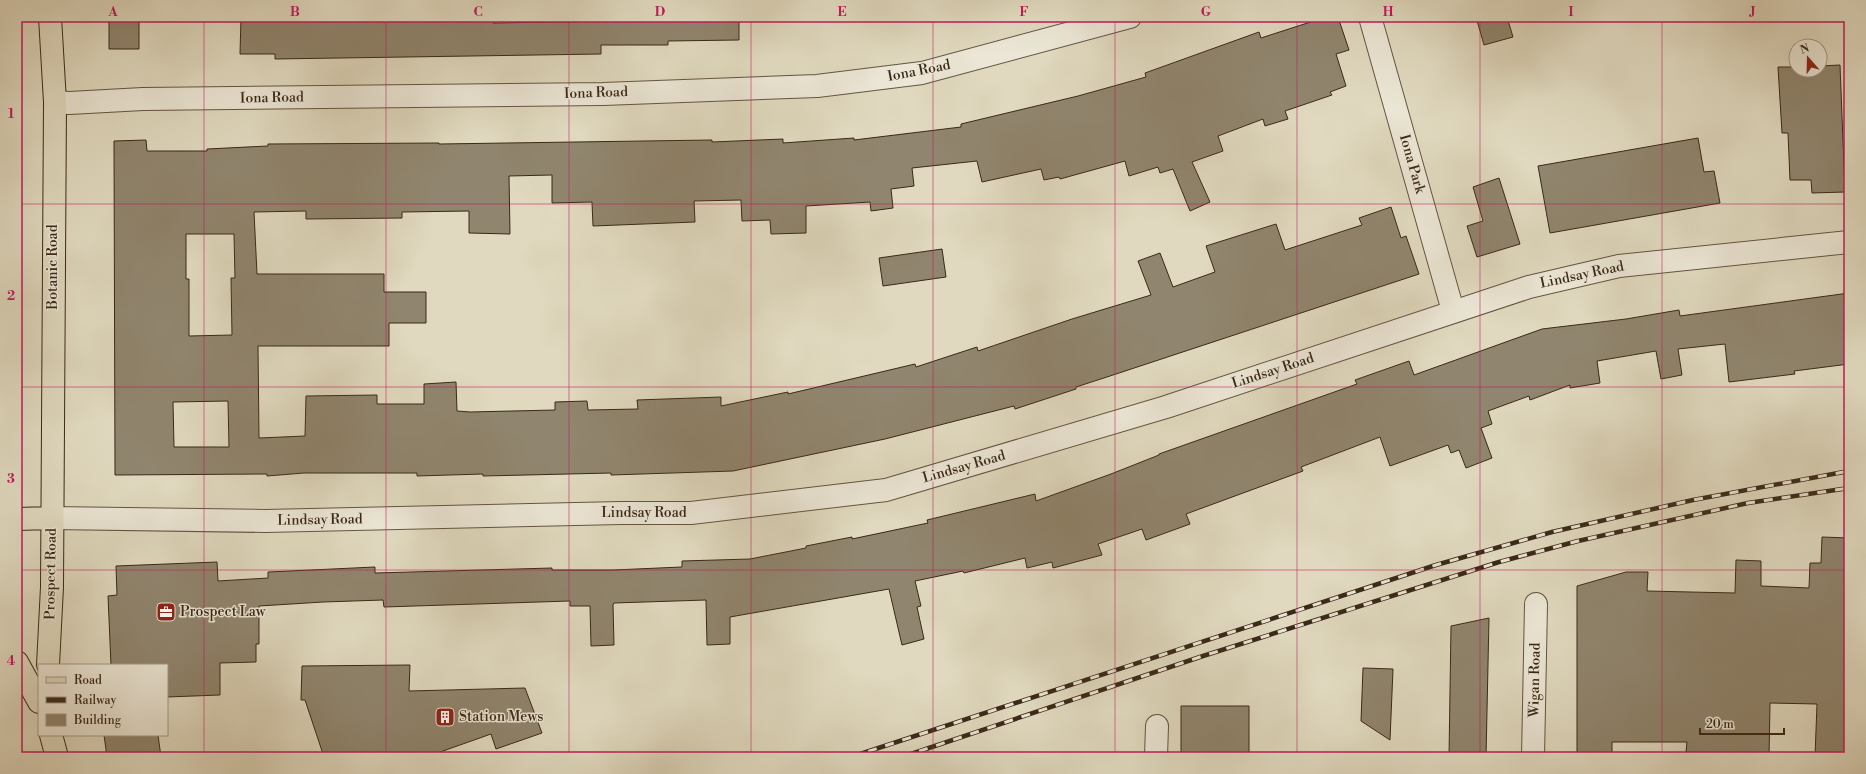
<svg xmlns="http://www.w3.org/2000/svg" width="1866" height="774" viewBox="0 0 1866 774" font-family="'Libre Bodoni',serif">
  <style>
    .building { fill: #90856e; stroke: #3a2917; fill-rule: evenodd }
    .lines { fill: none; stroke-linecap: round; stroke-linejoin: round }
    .minor-casing { stroke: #645541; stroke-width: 24 }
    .major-casing { stroke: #3a2917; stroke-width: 24 }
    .minor { stroke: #ebe6d5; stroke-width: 22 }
    .major { stroke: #e0d9bf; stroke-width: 22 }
    .rail-casing { stroke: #3a2917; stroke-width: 4.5 }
    .rail { stroke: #ebe6d5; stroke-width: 3; stroke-dasharray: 9; stroke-linecap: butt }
    .grid { fill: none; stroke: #c2185b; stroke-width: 1; stroke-opacity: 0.55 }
    .labels { text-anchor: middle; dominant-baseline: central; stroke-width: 3; stroke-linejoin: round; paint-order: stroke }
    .street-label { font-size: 14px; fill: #3a2917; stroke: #ebe6d5 }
    .poi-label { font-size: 14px; fill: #3a2917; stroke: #ebe6d5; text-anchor: start }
    .neatline { fill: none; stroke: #c2185b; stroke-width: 1.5 }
    .grid-label { font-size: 13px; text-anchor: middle; font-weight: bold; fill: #c2185b }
  </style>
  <rect width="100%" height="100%" fill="#e0d9bf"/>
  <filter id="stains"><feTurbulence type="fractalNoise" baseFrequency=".005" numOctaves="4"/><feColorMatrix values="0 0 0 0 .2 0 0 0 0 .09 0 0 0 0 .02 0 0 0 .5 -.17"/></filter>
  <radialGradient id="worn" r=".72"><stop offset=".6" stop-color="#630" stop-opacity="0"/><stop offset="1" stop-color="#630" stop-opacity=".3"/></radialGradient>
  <path class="building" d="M 109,17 L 139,17 L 139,49 L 109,49 Z
    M 241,17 L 493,17 L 493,23 L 611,21 L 611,17 L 739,17 L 739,40 L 668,41 L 668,45 L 601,45 L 601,54 L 275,59 L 275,54 L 240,54 Z
    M 1326,17 L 1338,17 L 1349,50 L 1336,54 L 1346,86 L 1330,92 L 1332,95 L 1285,111 L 1288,119 L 1265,126 L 1263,119 L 1218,136 L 1223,151 L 1192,162 L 1210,202 L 1190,211 L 1173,169 L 1160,173 L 1158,167 L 1129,176 L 1125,161 L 1060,179 L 1059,177 L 1044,180 L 1041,169 L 982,182 L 977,161 L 912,168 L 914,186 L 891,189 L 893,208 L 871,211 L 870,202 L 806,206 L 806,233 L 771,234 L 770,220 L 742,221 L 741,200 L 694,201 L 695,222 L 593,226 L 592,202 L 552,203 L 552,175 L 509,176 L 510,234 L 469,233 L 469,211 L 402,212 L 402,218 L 306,219 L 306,211 L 254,212 L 257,274 L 384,274 L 384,292 L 426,292 L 426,323 L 389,323 L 389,346 L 258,346 L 259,438 L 305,436 L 306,396 L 377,395 L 377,404 L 424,404 L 424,384 L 456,382 L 457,411 L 470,412 L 555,410 L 555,402 L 587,401 L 588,410 L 638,409 L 637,400 L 721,397 L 721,406 L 788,392 L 788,394 L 915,364 L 916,367 L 977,347 L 978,351 L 1072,319 L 1151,295 L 1138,261 L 1160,253 L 1173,287 L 1215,272 L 1206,246 L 1276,224 L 1285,250 L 1362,225 L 1359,218 L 1391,207 L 1401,238 L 1406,236 L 1419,274 L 1110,376 L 1076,387 L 1076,389 L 1015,409 L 1014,406 L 885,439 L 733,471 L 611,475 L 611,473 L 483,476 L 483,474 L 417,476 L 417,473 L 304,473 L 267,476 L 267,474 L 115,475 L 114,141 L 146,140 L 147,151 L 207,151 L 207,149 L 268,146 L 268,144 L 439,143 L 439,144 L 712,140 L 712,142 L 783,139 L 783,143 L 854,138 L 854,140 L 961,127 L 961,124 L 1078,96 L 1146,77 L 1145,73 L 1259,32 L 1261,38 ZM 186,234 L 234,234 L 235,278 L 231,278 L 232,335 L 189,336 L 189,279 L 186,279 ZM 228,401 L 229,447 L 174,447 L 173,402 Z
    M 1476,17 L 1507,17 L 1513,37 L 1484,45 Z
    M 1840,65 L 1845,192 L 1812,193 L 1811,180 L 1790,180 L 1788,133 L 1782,133 L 1778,67 L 1796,67 L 1796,70 L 1820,70 L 1820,66 Z
    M 1698,138 L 1704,172 L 1714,171 L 1720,203 L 1550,233 L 1538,166 Z
    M 1499,178 L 1520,244 L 1477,257 L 1467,226 L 1483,221 L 1473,187 Z
    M 942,249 L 946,277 L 883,286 L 879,258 Z
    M 1849,293 L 1849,364 L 1794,371 L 1795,374 L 1729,382 L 1725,344 L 1678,349 L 1682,375 L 1661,379 L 1656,351 L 1597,361 L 1600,383 L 1570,388 L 1570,385 L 1530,400 L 1529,396 L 1488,411 L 1492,424 L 1481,428 L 1492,458 L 1466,468 L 1459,450 L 1451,453 L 1448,445 L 1390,466 L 1380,437 L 1301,467 L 1303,471 L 1186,514 L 1190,524 L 1146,540 L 1142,529 L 1098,544 L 1102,555 L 1053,568 L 1052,562 L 1027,568 L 1025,558 L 964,573 L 963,571 L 915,581 L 921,606 L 917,607 L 924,639 L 902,645 L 889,589 L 730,617 L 730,644 L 707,645 L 706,600 L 614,603 L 613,605 L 614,645 L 591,646 L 590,606 L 570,606 L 570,601 L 384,607 L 383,600 L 323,602 L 259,606 L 259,644 L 256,644 L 256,662 L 220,663 L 220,695 L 167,697 L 167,665 L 111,665 L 108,596 L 117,595 L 116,566 L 217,562 L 218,581 L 268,578 L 268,572 L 375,567 L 375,573 L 552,568 L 552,570 L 613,570 L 682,567 L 682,561 L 750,559 L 806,548 L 806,546 L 852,537 L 852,539 L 928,523 L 927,520 L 1035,494 L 1036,501 L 1111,474 L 1159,455 L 1159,454 L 1357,384 L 1355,380 L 1409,361 L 1414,375 L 1542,329 L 1626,319 L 1679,310 L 1680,316 Z
    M 1822,537 L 1849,538 L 1849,757 L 1815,757 L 1817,704 L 1770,703 L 1769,757 L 1729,757 L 1730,753 L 1686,752 L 1687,742 L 1612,742 L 1612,757 L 1577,757 L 1577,586 L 1626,572 L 1648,572 L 1647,591 L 1735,593 L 1736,560 L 1761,561 L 1761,586 L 1809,588 L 1810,563 L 1821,563 Z
    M 1489,618 L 1486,757 L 1449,757 L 1451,626 Z
    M 410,665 L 409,691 L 525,688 L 542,733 L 496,749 L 491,734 L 426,757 L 324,757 L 305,700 L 301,700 L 302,666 Z
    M 1363,668 L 1393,669 L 1390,740 L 1361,721 Z
    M 1181,706 L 1249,706 L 1249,757 L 1181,757 Z
    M 104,735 L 158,735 L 161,757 L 107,757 Z"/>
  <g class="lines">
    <g class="minor-casing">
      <path id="minor" d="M 1370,17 L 1453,311
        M 55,102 L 69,103 L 143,99 L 603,94 L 817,86 L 922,73 L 1130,17
        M 51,518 L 265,521 L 621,513 L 691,513 L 886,490 L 1166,407 L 1529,287 L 1619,266 L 1849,242
        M 1156,757 L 1157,726
        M 1533,757 L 1536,604"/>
    </g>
    <g class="major-casing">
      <path id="major" d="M 17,519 L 51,518
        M 17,662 L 39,702
        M 48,665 L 52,587 L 55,102 L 50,17
        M 51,735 L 57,757"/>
    </g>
    <use href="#minor" class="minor"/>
    <use href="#major" class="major"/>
    <g class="rail-casing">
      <path id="rail" d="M 851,757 L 1436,565 L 1552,532 L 1693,500 L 1849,471
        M 902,757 L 1203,656 L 1499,562 L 1578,541 L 1748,503 L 1849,488"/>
    </g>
    <use href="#rail" class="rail"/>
  </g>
  <path class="grid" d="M 204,17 L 204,757M 386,17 L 386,757M 569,17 L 569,757M 751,17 L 751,757M 933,17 L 933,757M 1115,17 L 1115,757M 1297,17 L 1297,757M 1480,17 L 1480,757M 1662,17 L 1662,757M 17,204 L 1849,204M 17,387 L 1849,387M 17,570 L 1849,570"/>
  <defs>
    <g id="office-square" transform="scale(1)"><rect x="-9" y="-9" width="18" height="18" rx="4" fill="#8f2418" stroke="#ebe6d5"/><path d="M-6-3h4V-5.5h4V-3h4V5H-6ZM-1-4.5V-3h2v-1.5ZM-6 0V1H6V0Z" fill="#fff"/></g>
    <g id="building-square" transform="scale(1)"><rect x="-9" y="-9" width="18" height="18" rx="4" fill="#8f2418" stroke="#ebe6d5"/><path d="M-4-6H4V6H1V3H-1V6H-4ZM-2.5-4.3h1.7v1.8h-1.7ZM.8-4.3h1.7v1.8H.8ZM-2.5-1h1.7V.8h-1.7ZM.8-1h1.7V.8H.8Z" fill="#fff"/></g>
  </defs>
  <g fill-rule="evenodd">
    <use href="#office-square" x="166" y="612"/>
    <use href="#building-square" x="445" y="717"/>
  </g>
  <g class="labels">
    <g class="street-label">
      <text transform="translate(919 71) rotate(-11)">Iona Road</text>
      <text transform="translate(596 93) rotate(-2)">Iona Road</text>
      <text transform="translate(272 98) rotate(-1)">Iona Road</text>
      <text transform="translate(1412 164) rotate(74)">Iona Park</text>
      <text transform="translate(53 267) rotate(-90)">Botanic Road</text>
      <text transform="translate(1582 275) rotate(-12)">Lindsay Road</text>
      <text transform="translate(1273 371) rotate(-18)">Lindsay Road</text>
      <text transform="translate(964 467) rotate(-16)">Lindsay Road</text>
      <text x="644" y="513">Lindsay Road</text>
      <text transform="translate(320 520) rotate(-1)">Lindsay Road</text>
      <text transform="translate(51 574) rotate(-89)">Prospect Road</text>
      <text transform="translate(1535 680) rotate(-89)">Wigan Road</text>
    </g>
    <g class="poi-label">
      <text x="180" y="612">Prospect Law</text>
      <text x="459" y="717">Station Mews</text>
    </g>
  </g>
  <rect width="1866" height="774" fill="none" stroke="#e0d9bf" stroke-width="44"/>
  <rect x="38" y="664" width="130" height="72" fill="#ebe6d5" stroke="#a49a89"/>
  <rect x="46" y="677" width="20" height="6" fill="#e0d9bf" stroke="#a49a89"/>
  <text x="74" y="684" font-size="12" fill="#3a2917">Road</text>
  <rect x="46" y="697" width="20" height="6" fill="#3a2917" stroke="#a49a89"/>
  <text x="74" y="704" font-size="12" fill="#3a2917">Railway</text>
  <rect x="46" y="714" width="20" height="12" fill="#90856e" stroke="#a49a89"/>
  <text x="74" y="724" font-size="12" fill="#3a2917">Building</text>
  <g transform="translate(1808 58) rotate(340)"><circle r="19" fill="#ebe6d5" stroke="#a49a89"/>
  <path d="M0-3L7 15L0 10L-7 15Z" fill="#8f2418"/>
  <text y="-6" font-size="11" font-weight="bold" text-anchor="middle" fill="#3a2917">N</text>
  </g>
  <path d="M1700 728v6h84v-6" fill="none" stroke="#3a2917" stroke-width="2"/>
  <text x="1706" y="728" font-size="12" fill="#3a2917" stroke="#ebe6d5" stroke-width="3" paint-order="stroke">20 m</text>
  <rect x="22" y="22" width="1822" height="730" class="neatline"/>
  <g class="grid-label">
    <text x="113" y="16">A</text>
    <text x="295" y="16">B</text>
    <text x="478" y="16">C</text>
    <text x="660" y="16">D</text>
    <text x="842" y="16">E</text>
    <text x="1024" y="16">F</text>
    <text x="1206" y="16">G</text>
    <text x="1388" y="16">H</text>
    <text x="1571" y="16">I</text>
    <text x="1753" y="16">J</text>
    <text x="11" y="118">1</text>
    <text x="11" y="300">2</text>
    <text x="11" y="483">3</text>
    <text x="11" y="665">4</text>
  </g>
  <rect width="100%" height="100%" filter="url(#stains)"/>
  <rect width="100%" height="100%" fill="url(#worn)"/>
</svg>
